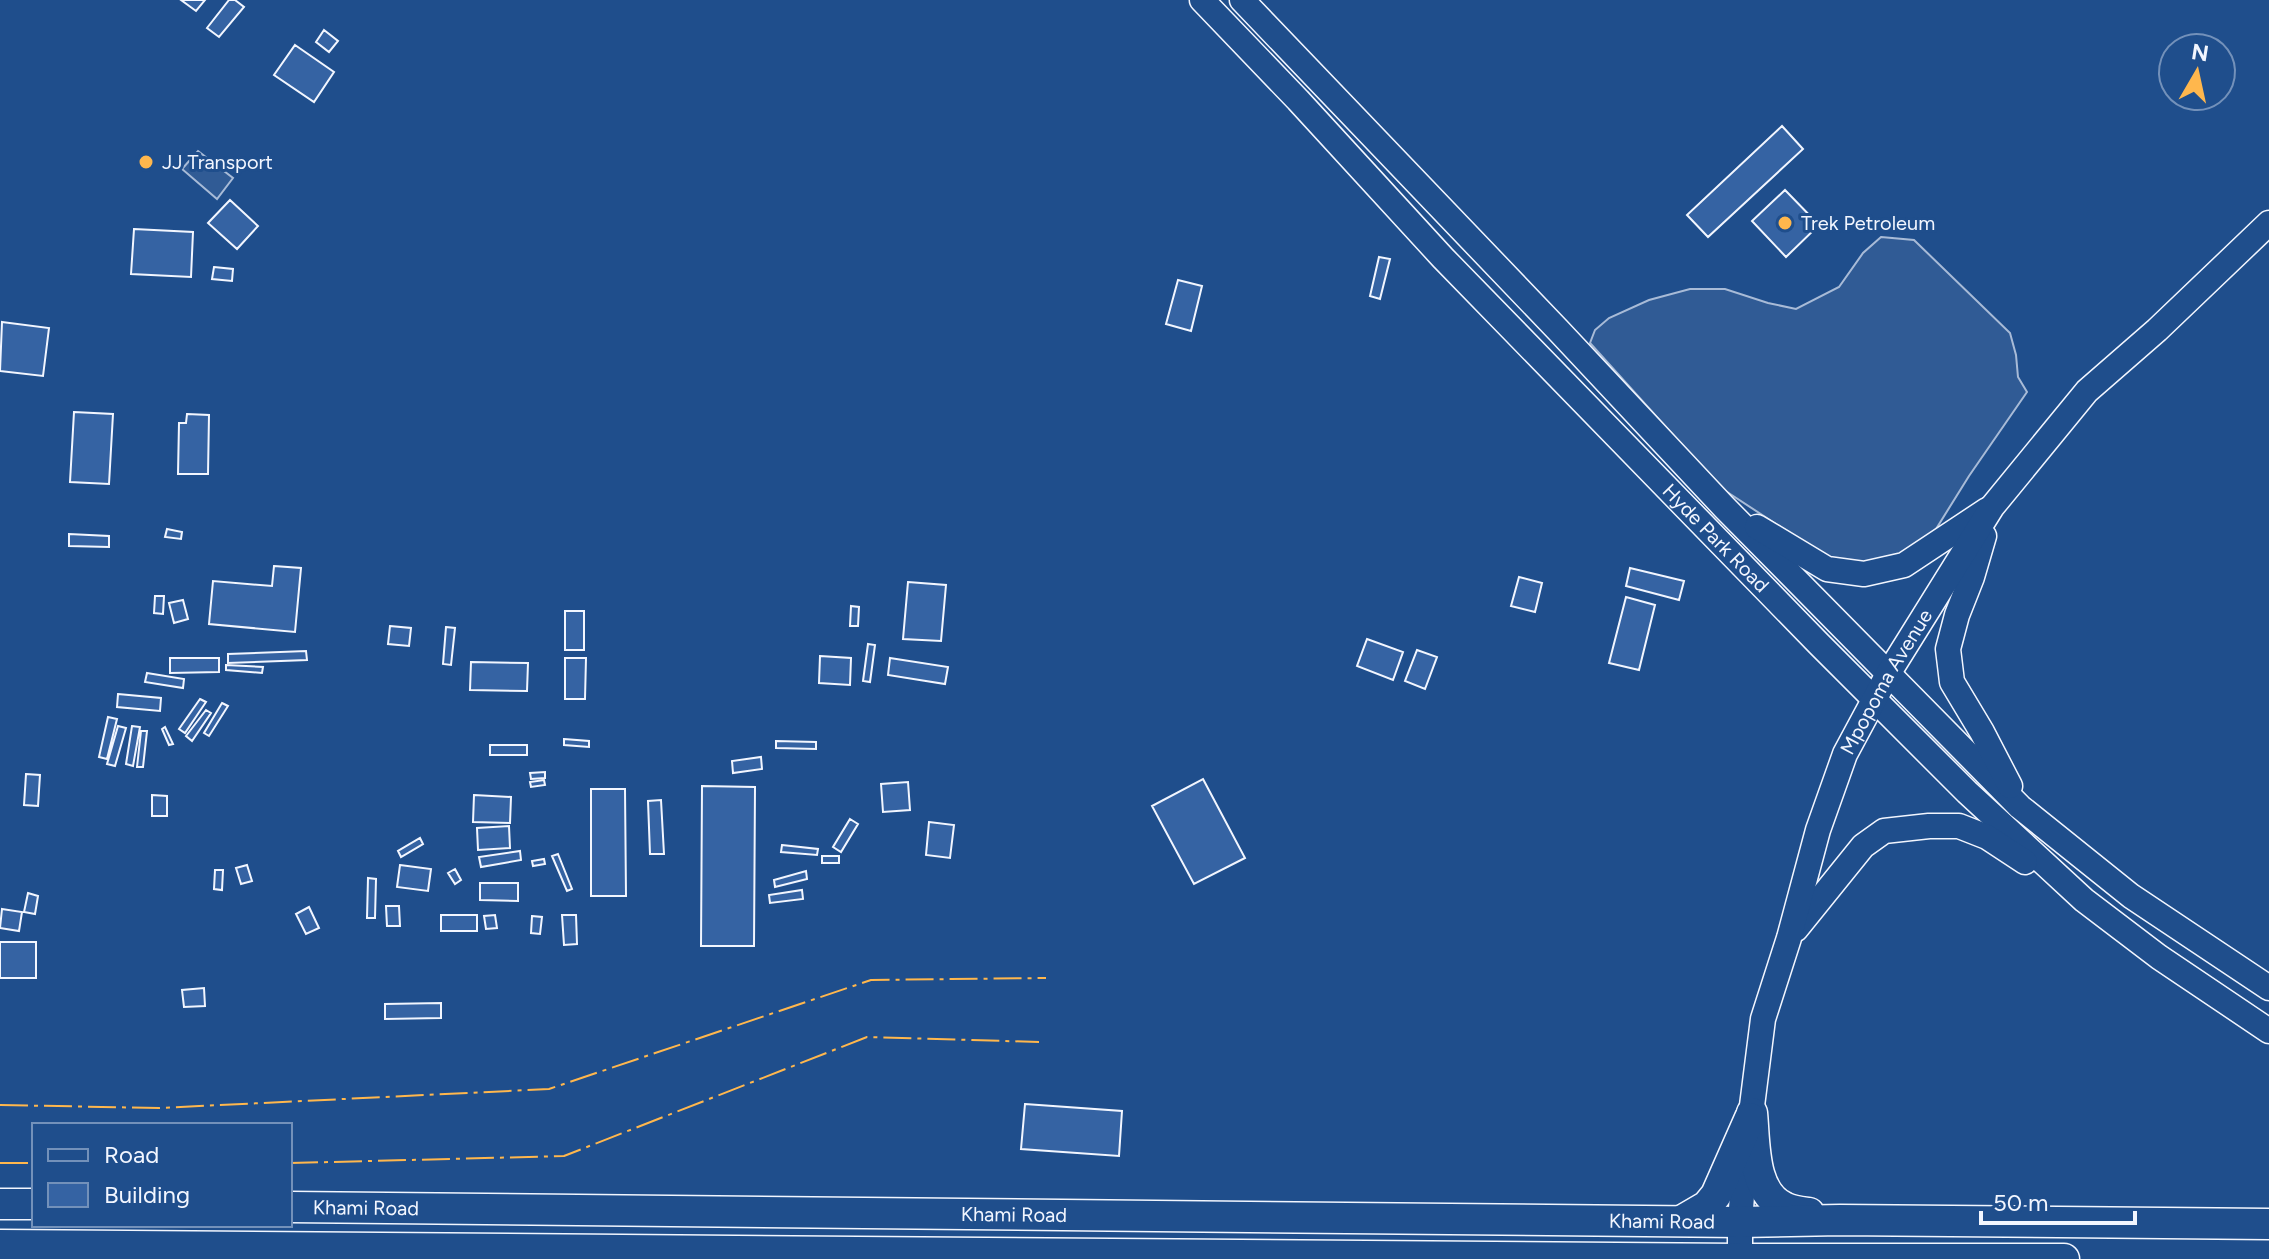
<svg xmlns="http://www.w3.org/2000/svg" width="2269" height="1259" viewBox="0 0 2269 1259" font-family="Figtree,sans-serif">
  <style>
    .built { fill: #305b95; stroke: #a8bbd7; stroke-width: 2 }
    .building { fill: #3563a3; stroke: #f2f6ff; stroke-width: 2 }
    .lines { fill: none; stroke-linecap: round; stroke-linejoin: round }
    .minor-casing { stroke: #f2f6ff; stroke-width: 27 }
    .major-casing { stroke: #f2f6ff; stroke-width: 33 }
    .minor { stroke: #1f4e8c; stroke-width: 24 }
    .major { stroke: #1f4e8c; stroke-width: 30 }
    .power { stroke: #ffb74d; stroke-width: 2; stroke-dasharray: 28 6 4 6; stroke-linecap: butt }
    .poi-dot { fill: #ffb74d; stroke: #1f4e8c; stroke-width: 3 }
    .labels { text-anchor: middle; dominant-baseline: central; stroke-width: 6; stroke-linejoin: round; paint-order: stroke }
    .poi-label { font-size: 20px; fill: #f2f6ff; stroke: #1f4e8c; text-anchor: start }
    .street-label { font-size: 20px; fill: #f2f6ff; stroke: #1f4e8c }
  </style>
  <rect width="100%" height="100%" fill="#1f4e8c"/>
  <path class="built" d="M 198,151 L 233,178 L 217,199 L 182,169 Z
    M 1881,237 L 1914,240 L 2010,333 L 2016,355 L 2018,377 L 2027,392 L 1969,476 L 1936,529 L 1905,556 L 1869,564 L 1831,560 L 1721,488 L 1590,343 L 1595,330 L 1609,318 L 1649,300 L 1690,289 L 1725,289 L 1768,303 L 1796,309 L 1839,287 L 1863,253 Z"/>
  <path class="building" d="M 181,0 L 205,0 L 196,11 Z
    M 229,0 L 235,0 L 244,7 L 219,37 L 207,28 Z
    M 324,30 L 338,41 L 329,52 L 316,42 Z
    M 295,45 L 334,72 L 314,102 L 274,75 Z
    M 1782,126 L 1803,149 L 1708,237 L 1687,215 Z
    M 1785,190 L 1819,225 L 1786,257 L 1752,221 Z
    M 230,200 L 258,226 L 237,249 L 208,223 Z
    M 134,229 L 193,232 L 191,277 L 131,274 Z
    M 1379,257 L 1390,259 L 1380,299 L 1370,296 Z
    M 214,267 L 233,269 L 232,281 L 212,279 Z
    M 1178,280 L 1202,286 L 1191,331 L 1166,324 Z
    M 2,322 L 49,328 L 43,376 L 0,371 Z
    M 74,412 L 113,414 L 109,484 L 70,482 Z
    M 187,414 L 209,415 L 208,474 L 178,474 L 179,423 L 186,423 Z
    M 167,529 L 182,532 L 181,539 L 165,537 Z
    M 69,534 L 109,536 L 109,547 L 69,546 Z
    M 274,566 L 301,568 L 295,632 L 209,624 L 213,581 L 272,586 Z
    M 1630,568 L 1684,581 L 1679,600 L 1626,586 Z
    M 1519,577 L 1542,583 L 1535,612 L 1511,606 Z
    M 908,582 L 946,585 L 941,641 L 903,639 Z
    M 155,596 L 164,596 L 163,614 L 154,613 Z
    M 1626,597 L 1655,605 L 1639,670 L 1609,663 Z
    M 183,600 L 188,619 L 174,623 L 169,603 Z
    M 851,606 L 859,607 L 858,626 L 850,626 Z
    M 565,611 L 584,611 L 584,650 L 565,650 Z
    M 390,626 L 411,628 L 409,646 L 388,644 Z
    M 446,627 L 455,628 L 451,665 L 443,664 Z
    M 1367,639 L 1403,652 L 1393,680 L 1357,666 Z
    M 868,644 L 875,645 L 870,682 L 863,681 Z
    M 1417,650 L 1437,657 L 1425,689 L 1405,681 Z
    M 306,651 L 307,660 L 228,663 L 228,654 Z
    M 820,656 L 851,658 L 850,685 L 819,683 Z
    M 170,658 L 219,658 L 219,672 L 170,673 Z
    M 565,658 L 586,658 L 585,699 L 565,699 Z
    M 890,658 L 948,667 L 945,684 L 888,675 Z
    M 471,662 L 528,663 L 527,691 L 470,690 Z
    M 226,665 L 263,667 L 262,673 L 226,670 Z
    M 147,673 L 184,679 L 183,688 L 145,682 Z
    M 118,694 L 161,698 L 160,711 L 117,707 Z
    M 200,699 L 206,702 L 185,733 L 179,729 Z
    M 222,703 L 228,706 L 209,736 L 204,733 Z
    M 206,710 L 211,713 L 192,741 L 186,736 Z
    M 108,717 L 117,719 L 107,759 L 99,757 Z
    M 118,726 L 126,728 L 115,766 L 107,764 Z
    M 132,726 L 140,727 L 133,766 L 126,764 Z
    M 165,727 L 173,744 L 169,745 L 162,729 Z
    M 141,731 L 147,731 L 143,767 L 137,767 Z
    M 564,739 L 589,741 L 589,747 L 564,745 Z
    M 776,741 L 816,742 L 816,749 L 776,748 Z
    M 490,745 L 527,745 L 527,755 L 490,755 Z
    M 761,757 L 762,769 L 733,773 L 732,761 Z
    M 545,772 L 545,778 L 531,779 L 530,773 Z
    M 26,774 L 40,775 L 38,806 L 24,805 Z
    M 1203,779 L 1245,858 L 1194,884 L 1152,806 Z
    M 544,780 L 545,785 L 531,787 L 530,782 Z
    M 908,782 L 910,810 L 883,812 L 881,784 Z
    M 702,786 L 755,787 L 754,946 L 701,946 Z
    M 591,789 L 625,789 L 626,896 L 591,896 Z
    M 152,795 L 167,796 L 167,816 L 152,816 Z
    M 474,795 L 511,797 L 510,823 L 473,822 Z
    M 661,800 L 664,854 L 650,854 L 648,801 Z
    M 850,819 L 858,824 L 841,852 L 833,847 Z
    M 929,822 L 954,825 L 950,858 L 926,855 Z
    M 509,826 L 510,848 L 478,850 L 477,828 Z
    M 420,838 L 423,844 L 401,857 L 398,851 Z
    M 782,845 L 818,849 L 817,855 L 781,852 Z
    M 520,851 L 521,860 L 481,867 L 479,857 Z
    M 558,854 L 572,889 L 567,891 L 552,856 Z
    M 822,856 L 839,856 L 839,863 L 822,863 Z
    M 544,859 L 545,864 L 533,866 L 532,861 Z
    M 247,865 L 252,881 L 241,884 L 236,868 Z
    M 400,865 L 431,869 L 428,891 L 397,887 Z
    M 455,869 L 461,880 L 455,884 L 448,873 Z
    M 215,870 L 223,870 L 222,890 L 214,889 Z
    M 806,871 L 807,879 L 775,887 L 774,880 Z
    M 368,878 L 376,879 L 375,918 L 367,918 Z
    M 480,883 L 518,883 L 518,901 L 480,900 Z
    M 802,890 L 803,899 L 770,903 L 769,895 Z
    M 28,893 L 38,896 L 35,914 L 24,912 Z
    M 386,906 L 399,906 L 400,926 L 387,926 Z
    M 309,907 L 319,928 L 306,934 L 296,914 Z
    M 2,909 L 22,912 L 19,931 L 0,928 Z
    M 441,915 L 477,915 L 477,931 L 441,931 Z
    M 495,915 L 497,928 L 486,929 L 484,916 Z
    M 562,915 L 576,915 L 577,944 L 564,945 Z
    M 532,916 L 542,917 L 540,934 L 531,933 Z
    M 0,942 L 36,942 L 36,978 L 0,978 Z
    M 204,988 L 205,1006 L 184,1007 L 182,990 Z
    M 441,1003 L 441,1018 L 385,1019 L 385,1004 Z
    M 1025,1104 L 1122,1111 L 1119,1156 L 1021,1149 Z"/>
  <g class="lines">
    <g class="minor-casing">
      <g id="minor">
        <path id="s1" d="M 1202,0 L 1298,100 L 1443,258 L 1819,644 L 1967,792 L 2084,900 L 2159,957 L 2269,1031"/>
        <path d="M 1242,0 L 1558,330 L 1724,507 L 2020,807 L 2131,896 L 2269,988"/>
        <path d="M 1757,527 L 1827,569 L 1864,574 L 1904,565 L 1987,510"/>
        <path d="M 1984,536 L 1972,577 L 1957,615 L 1948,649 L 1952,682 L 1982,732 L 2010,786"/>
        <path d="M 1796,929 L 1863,846 L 1884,831 L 1929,826 L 1959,826 L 1987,837 L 2025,862"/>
        <path id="s2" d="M 1740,1259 L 1740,1222 L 1744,1169 L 1763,1019 L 1789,938 L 1818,830 L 1845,754 L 1888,674 L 1992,507 L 2087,391 L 2157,330 L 2269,223"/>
      </g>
    </g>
    <g class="major-casing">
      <g id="major">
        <path d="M 1752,1113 C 1755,1143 1752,1192 1784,1207 C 1791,1211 1801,1212 1809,1213"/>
        <path d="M 0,1204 L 34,1204"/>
        <path id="s3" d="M 290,1207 L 1740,1222 L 1840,1220 L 2269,1224"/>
        <path d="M 1683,1220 L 1707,1206 L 1716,1195 L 1750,1118"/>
        <path d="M 0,1245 L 1740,1259 L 2064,1259"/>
      </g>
    </g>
    <use href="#minor" class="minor"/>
    <use href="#major" class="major"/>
    <path class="power" d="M 0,1105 L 159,1108 L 549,1089 L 871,980 L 1046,978
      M 0,1163 L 34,1163
      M 290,1163 L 564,1156 L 867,1037 L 1039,1042"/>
  </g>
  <g class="poi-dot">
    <circle cx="146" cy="162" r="8"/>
    <circle cx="1785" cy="223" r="8"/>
  </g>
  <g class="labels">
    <g class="poi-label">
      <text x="162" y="162">JJ Transport</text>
      <text x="1801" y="223">Trek Petroleum</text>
    </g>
    <g class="street-label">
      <text stroke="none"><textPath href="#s1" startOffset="744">Hyde Park Road</textPath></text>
      <text stroke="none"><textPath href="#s2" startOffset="602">Mpopoma Avenue</textPath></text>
      <text stroke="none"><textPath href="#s3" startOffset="76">Khami Road</textPath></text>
      <text stroke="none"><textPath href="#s3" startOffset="724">Khami Road</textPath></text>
      <text stroke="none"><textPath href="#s3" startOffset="1372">Khami Road</textPath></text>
    </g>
  </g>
  <rect x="32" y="1123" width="260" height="104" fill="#1f4e8c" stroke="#7391ba" stroke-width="2"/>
  <rect x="48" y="1149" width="40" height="12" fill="#1f4e8c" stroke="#7391ba" stroke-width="2"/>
  <text x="104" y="1163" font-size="24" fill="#f2f6ff">Road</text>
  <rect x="48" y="1183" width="40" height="24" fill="#3563a3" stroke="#7391ba" stroke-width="2"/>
  <text x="104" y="1203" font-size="24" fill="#f2f6ff">Building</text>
  <g transform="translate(2197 72) rotate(9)"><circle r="38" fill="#1f4e8c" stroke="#7391ba" stroke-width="2"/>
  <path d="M0-6L14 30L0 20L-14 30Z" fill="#ffb74d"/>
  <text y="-12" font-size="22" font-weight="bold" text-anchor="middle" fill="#f2f6ff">N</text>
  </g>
  <path d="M1981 1211v12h154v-12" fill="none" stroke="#f2f6ff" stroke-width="4"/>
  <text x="1993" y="1211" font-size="24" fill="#f2f6ff" stroke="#1f4e8c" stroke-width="6" paint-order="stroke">50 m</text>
</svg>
